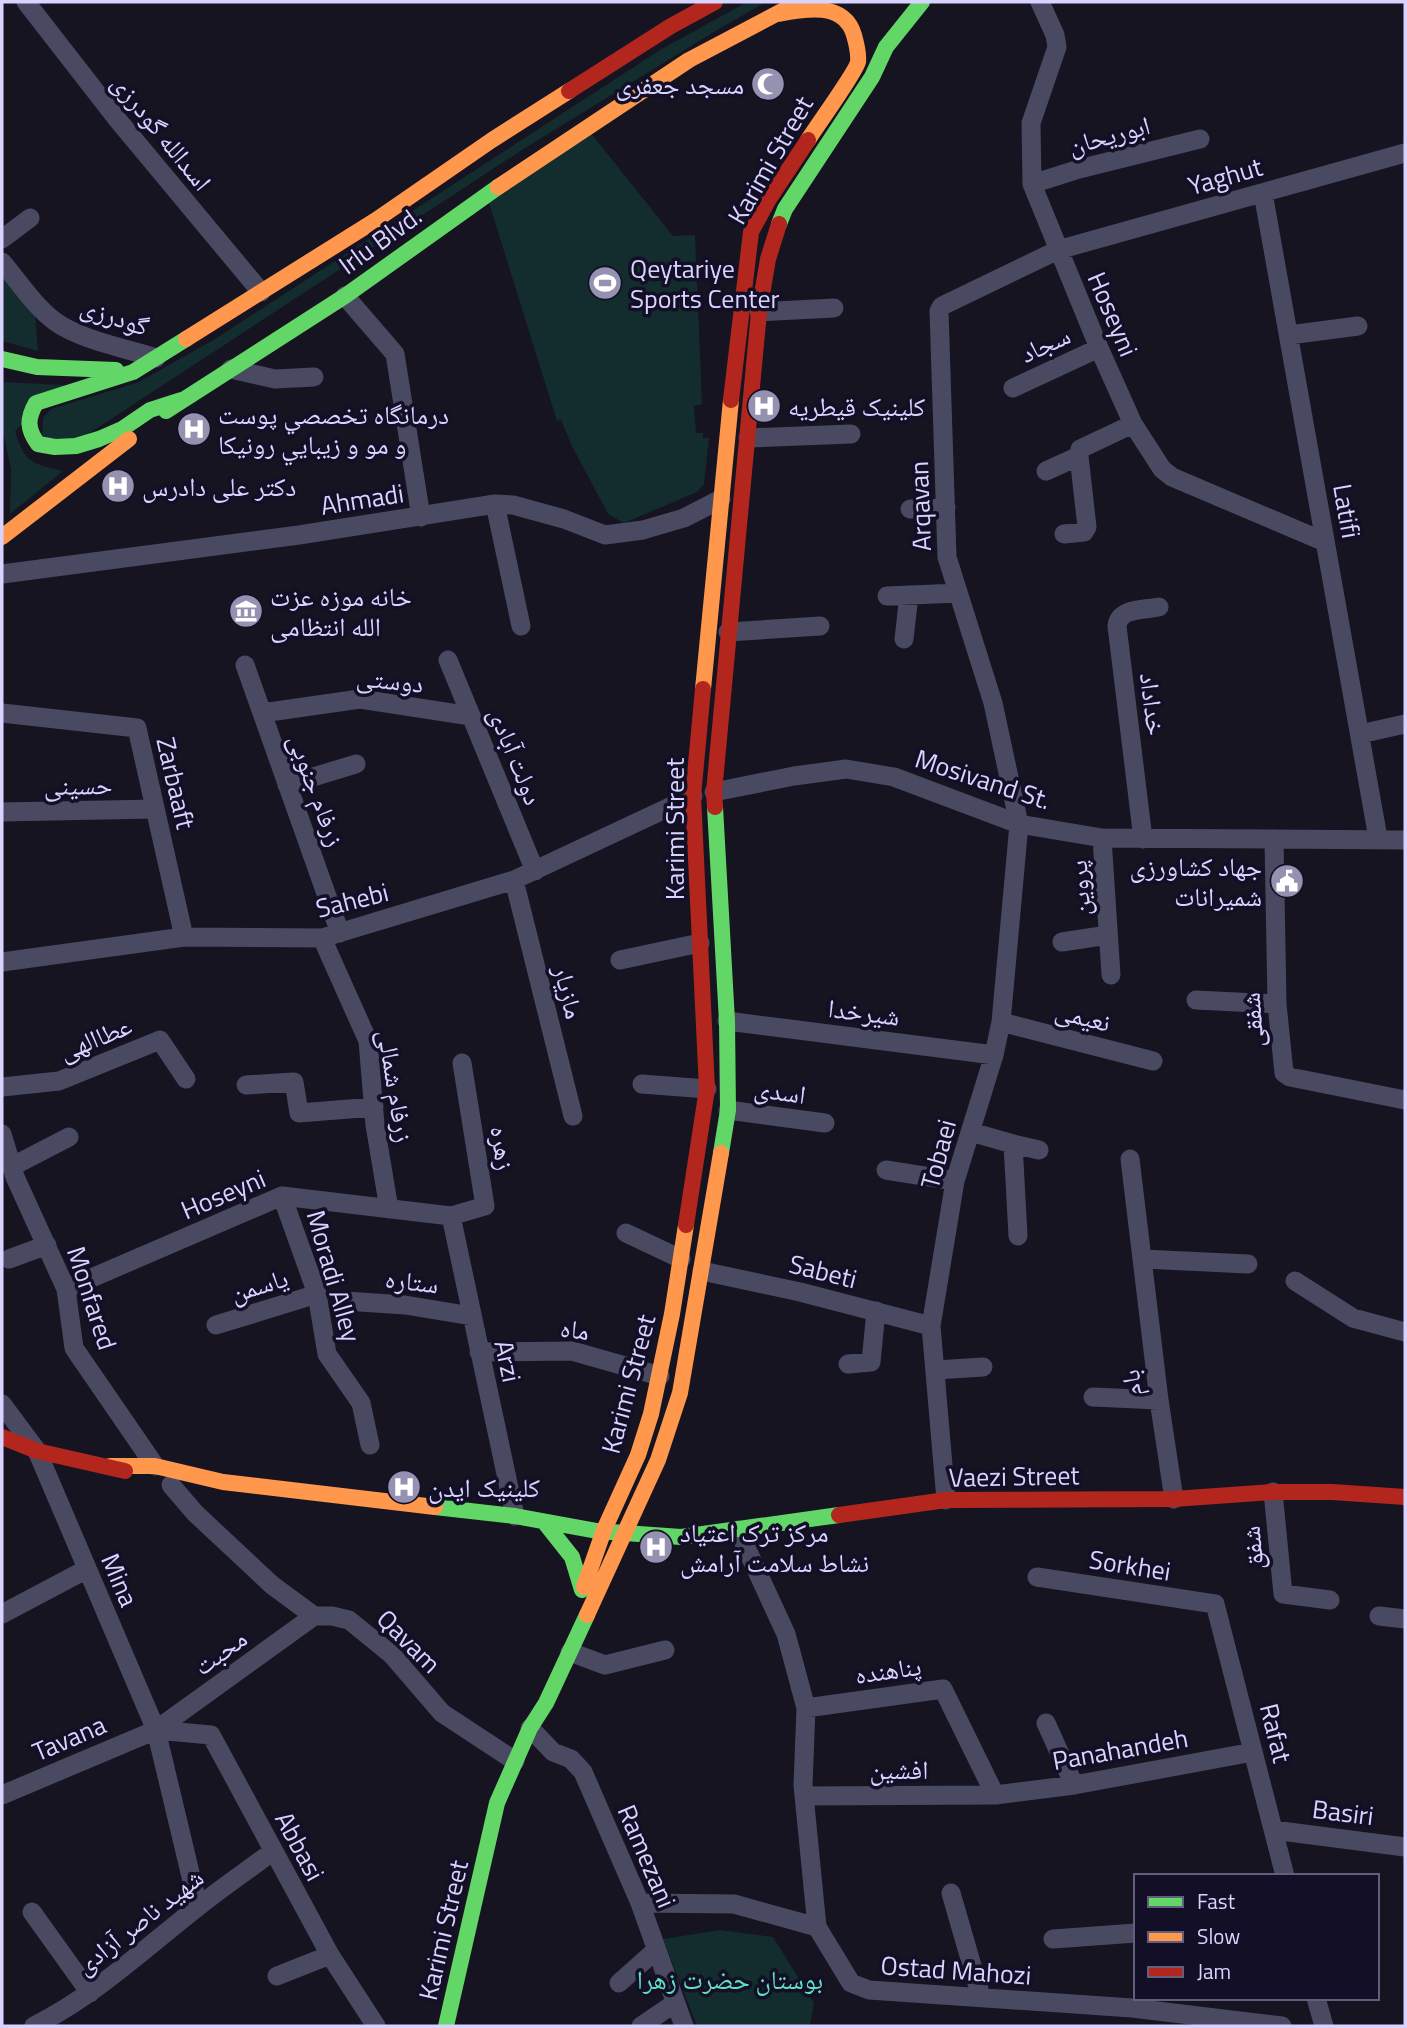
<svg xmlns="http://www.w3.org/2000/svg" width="1407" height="2028" viewBox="0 0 1407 2028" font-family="'Titillium Web','Noto Naskh Arabic',sans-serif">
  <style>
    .green { fill: #132c2d }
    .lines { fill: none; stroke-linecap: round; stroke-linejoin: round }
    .street { stroke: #4a4962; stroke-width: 19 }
    .fast { stroke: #63d668; stroke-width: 16 }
    .slow { stroke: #ff974d; stroke-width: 16 }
    .jam { stroke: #b3261e; stroke-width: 16 }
    .labels { text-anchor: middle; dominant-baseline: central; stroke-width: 7; stroke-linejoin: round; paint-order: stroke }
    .poi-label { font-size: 26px; fill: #d9d4ff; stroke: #130f26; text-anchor: start }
    .street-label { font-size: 26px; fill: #d9d4ff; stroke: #130f26 }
    .park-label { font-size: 26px; fill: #5fe0c0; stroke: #130f26 }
  </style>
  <rect width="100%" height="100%" fill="#161421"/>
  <path class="green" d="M 747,2 L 766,2 L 717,30 L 522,150 L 79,440 L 42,438 L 43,418 L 51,409 L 139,382 L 215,339 L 660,50 Z
    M 590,132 L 673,236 L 695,235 L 702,404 L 694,406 L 696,433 L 703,433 L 703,438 L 709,438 L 704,484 L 697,492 L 624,523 L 608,514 L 572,446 L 561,420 L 557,421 L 489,203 Z
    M 2,275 L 35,315 L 38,351 L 2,341 Z
    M 2,382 L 65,385 L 15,431 C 24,462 32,464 63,471 L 10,514 L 11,469 L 2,427 Z
    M 720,1930 L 773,1937 L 814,2003 L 810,2025 L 697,2026 L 663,1939 Z"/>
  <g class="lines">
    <path class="street" d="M 26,2 L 117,119 L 261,292
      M 1040,2 L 1055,35 L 1057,47 L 1031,123 L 1032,184 L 1099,348 L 1133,424 L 1162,469 L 1172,477 L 1325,542
      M 1032,184 L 1079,169 L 1200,139
      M 1263,193 L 1378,838
      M 2,239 L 30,218
      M 2,262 C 20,283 38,312 62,326 C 90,342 125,348 156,358
      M 345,296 L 395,354 L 421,517
      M 759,312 L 834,308
      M 1289,335 L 1358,326
      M 231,369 L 275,379 L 314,377
      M 1013,388 L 1099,348
      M 748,438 L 851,434
      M 1046,471 L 1079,456
      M 495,504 L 521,626
      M 910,509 L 946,507
      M 1064,534 L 1084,532 L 1087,527 L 1079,456 L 1080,449 L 1133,424
      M 2,574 L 299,535 L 495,504 L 513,505 L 564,519 L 605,535 L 643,530 L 684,518 L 721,499
      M 887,596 L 958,593
      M 728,632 L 820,626
      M 904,639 L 909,595
      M 448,660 L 535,871
      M 245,665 L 340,933
      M 2,713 L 137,728 L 184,937
      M 262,713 L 360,699 L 471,716
      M 1360,734 L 1405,724
      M 287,785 L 356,764
      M 714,792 L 794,776 L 846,769 L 894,777 L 1019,824 L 1102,838 L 1405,840
      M 2,812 L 155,809
      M 1102,838 L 1111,975
      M 1143,839 L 1117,626 C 1119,608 1143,610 1159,607
      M 1274,839 L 1277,1004 L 1284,1073 L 1290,1077 L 1405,1100
      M 514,880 L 573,1116
      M 322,938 L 368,1041 L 375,1125 L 389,1209
      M 1062,942 L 1108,935
      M 620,960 L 700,943
      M 2,962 L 184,937 L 322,938 L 514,880 L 693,796
      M 1196,1000 L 1277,1004
      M 727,1021 L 994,1055
      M 1001,1022 L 1153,1061
      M 642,1084 L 707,1089
      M 246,1085 L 294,1082 L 299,1113 L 374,1107
      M 2,1087 L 59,1081 L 160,1040 L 186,1079
      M 728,1110 L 825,1123
      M 971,1132 L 1013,1144 L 1018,1236
      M 2,1134 L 15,1177 L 66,1289 L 74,1348 L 155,1466
      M 1013,1144 L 1039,1150
      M 1130,1159 L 1159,1400 L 1174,1499
      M 11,1167 L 69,1137
      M 886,1170 L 955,1181
      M 282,1196 L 317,1294 L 327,1354 L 361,1403 L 370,1445
      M 451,1216 L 515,1516
      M 626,1233 L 681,1259
      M 9,1259 L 47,1245
      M 1143,1259 L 1248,1264
      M 702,1271 L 800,1292 L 931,1326
      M 1295,1281 L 1353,1318 L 1405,1332
      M 66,1289 L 282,1196 L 451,1216 L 485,1206 L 462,1063
      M 345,1301 L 405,1305 L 472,1316
      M 216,1325 L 317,1294
      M 479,1352 L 572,1351 L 660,1376
      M 848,1364 L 871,1362 L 876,1311
      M 936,1370 L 983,1367
      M 1093,1397 L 1159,1400
      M 2,1404 L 37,1451 L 156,1730 L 198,1906
      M 171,1485 L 195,1513 L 272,1585 L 314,1616 L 332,1616 L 349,1620 L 392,1655 L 442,1713 L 515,1761
      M 1273,1492 L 1283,1594 L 1330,1600
      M 946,1500 L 931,1326 L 955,1181 L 994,1055 L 1001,1022 L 1019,824 L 993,703 L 947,557 L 939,311 L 942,306 L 1058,250 L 1405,153
      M 738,1530 L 786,1634 L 806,1708 L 803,1785 L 817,1927 L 851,1983 L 869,1990 L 1132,2008 L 1282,2026
      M 1037,1577 L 1215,1604 L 1285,1876
      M 2,1614 L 87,1569
      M 1379,1616 L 1405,1619
      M 570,1652 L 605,1665 L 665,1650
      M 806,1708 L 943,1689 L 995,1795
      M 1046,1723 L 1074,1785
      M 530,1728 L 553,1752 L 571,1759 L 583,1772 L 640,1903 L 684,2026
      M 156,1730 L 211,1735 L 330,1955 L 376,2026
      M 2,1795 L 156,1730 L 314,1616
      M 804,1796 L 995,1795 L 1074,1785 L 1253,1752
      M 1273,1830 L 1405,1847
      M 951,1893 L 981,1997
      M 640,1903 L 734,1904 L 817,1927
      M 32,1912 L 90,1993
      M 1053,1939 L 1136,1933
      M 277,1976 L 330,1955
      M 619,1983 L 656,1950
      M 1316,1998 L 1324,2026
      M 34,2026 C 96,1995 145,1948 199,1906 C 223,1887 248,1870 272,1852
      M 641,2026 L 675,2003"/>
    <path class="fast" d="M 779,224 L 785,209 L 872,77 L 886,47 L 922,2
      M 2,359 L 37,367 L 116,370
      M 181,400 L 150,410 L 122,429 L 99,439 L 76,446 L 55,447 L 38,444 C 27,429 27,419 36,403 L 133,372 L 186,339
      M 166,411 L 345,296 L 498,187
      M 715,807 L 727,1021 L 728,1110 L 721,1153
      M 435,1507 L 515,1516 L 597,1531 L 681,1537 L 839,1515
      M 545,1523 L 572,1557 L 582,1590
      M 446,2026 L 497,1803 L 530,1728 L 546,1703 L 587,1615"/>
    <path class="slow" d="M 778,14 C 804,9 844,1 854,35 C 856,42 859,53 858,62 C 856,72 816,127 808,140
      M 498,187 L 689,60 L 799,2
      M 186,339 L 376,220 L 492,140 L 569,91
      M 2,537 L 129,439
      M 703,689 L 731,400
      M 110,1466 L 155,1466 L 223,1482 L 435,1507
      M 584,1587 L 604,1530 L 638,1455 L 651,1414 L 672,1314 L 686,1225
      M 587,1615 L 658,1460 L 680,1393 L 721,1153"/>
    <path class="jam" d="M 569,91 L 671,26 L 715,2
      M 731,400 L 751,232 L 769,199 L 808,140
      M 715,807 L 714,792 L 759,312 L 768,259 L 779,224
      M 686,1225 L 707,1089 L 693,796 L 703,689
      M 2,1437 L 37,1451 L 125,1471
      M 839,1515 L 946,1500 L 1174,1499 L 1273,1492 L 1332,1492 L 1405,1497"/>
  </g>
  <defs>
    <g id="mosque-disc" transform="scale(1.75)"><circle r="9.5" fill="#9591b1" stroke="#130f26"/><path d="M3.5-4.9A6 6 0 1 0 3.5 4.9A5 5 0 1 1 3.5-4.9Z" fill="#fff"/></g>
    <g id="stadium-disc" transform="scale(1.75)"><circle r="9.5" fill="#9591b1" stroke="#130f26"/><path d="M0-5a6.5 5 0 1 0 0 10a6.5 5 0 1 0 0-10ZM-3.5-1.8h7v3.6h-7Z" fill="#fff"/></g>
    <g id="hospital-disc" transform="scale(1.75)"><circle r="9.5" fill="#9591b1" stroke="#130f26"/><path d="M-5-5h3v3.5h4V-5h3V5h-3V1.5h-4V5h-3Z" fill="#fff"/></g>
    <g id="museum-disc" transform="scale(1.75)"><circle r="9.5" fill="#9591b1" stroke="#130f26"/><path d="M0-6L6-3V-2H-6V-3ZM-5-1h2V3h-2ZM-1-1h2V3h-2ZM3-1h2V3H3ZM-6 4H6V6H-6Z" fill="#fff"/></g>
    <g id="civic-disc" transform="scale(1.75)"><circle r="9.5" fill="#9591b1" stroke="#130f26"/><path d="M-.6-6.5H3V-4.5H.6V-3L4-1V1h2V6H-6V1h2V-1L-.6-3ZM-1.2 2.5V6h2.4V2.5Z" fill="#fff"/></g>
  </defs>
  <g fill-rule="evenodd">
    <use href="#mosque-disc" x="768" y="84"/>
    <use href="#stadium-disc" x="605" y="283"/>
    <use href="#hospital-disc" x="764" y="406"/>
    <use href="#hospital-disc" x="194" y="429"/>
    <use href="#hospital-disc" x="118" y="486"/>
    <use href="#museum-disc" x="246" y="611"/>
    <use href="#civic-disc" x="1287" y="881"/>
    <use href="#hospital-disc" x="404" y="1487"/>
    <use href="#hospital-disc" x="656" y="1547"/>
  </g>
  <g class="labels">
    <g class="poi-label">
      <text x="744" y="84" text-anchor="end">مسجد جعفری</text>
      <text x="630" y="268">Qeytariye<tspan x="630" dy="30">Sports Center</tspan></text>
      <text x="788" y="406">کلینیک قیطریه</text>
      <text x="218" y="414">درمانگاه تخصصي پوست<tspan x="218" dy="30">و مو و زيبايي رونيكا</tspan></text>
      <text x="142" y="486">دکتر علی دادرس</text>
      <text x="270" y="596">خانه موزه عزت<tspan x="270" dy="30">الله انتظامی</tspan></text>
      <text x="1262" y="866" text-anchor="end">جهاد کشاورزی<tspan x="1262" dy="30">شمیرانات</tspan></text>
      <text x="428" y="1487">کلینیک ایدن</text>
      <text x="680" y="1532">مرکز ترک اعتیاد<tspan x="680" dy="30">نشاط سلامت آرامش</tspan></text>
    </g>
    <g class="street-label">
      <text transform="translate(162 132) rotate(51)">اسدالله گودرزی</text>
      <text transform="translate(1109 135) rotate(-15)">ابوریحان</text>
      <text transform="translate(770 160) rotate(-60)">Karimi Street</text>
      <text transform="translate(1225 176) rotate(-16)">Yaghut</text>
      <text transform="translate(380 240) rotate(-36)">Irlu Blvd.</text>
      <text transform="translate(1113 314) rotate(67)">Hoseyni</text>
      <text transform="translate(115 316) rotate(19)">گودرزی</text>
      <text transform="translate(1045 344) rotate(-25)">سجاد</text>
      <text transform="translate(362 499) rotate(-9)">Ahmadi</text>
      <text transform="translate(920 506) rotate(-92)">Arqavan</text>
      <text transform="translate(1347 511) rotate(80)">Latifi</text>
      <text transform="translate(390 680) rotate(6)">دوستی</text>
      <text transform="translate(1153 704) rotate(83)">خداداد</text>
      <text transform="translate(516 756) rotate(68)">دولت آبادی</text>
      <text transform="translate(983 779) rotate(18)">Mosivand St.</text>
      <text transform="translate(176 783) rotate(77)">Zarbaaft</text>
      <text transform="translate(78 785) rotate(-1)">حسینی</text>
      <text transform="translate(317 790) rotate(70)">زرفام جنوبی</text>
      <text transform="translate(674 829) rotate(-90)">Karimi Street</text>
      <text transform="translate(1079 888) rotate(-94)">پروین</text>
      <text transform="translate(352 900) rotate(-14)">Sahebi</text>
      <text transform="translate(569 992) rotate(76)">مازیار</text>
      <text transform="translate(864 1012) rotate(7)">شیرخدا</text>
      <text transform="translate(1083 1016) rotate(14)">نعیمی</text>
      <text transform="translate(1252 1020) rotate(-94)">شفقی</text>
      <text transform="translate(95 1038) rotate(-22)">عطاالهی</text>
      <text transform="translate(396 1086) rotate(81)">زرفام شمالی</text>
      <text transform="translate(780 1091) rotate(8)">اسدی</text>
      <text transform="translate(503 1148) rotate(81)">زهره</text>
      <text transform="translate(938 1154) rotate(-75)">Tobaei</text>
      <text transform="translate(223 1194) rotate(-23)">Hoseyni</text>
      <text transform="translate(823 1271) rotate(14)">Sabeti</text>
      <text transform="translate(334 1276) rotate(74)">Moradi Alley</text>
      <text transform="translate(412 1281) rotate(7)">ستاره</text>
      <text transform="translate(259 1285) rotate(-17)">یاسمن</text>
      <text transform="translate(92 1298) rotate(72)">Monfared</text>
      <text transform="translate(575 1329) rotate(8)">ماه</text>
      <text transform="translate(508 1361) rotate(78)">Arzi</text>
      <text transform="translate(1131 1383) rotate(-97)">بام</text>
      <text transform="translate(628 1384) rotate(-75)">Karimi Street</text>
      <text transform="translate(1014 1476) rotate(-1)">Vaezi Street</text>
      <text transform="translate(1252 1548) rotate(-95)">شفق</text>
      <text transform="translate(1130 1565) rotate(9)">Sorkhei</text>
      <text transform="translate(120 1580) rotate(67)">Mina</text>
      <text transform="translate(409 1641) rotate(45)">Qavam</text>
      <text transform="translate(220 1652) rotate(-36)">محبت</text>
      <text transform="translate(888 1670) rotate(-8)">پناهنده</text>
      <text transform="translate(1276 1733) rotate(76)">Rafat</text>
      <text transform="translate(69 1738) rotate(-23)">Tavana</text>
      <text transform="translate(1120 1749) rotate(-10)">Panahandeh</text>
      <text x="899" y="1769">افشین</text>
      <text transform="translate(1343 1812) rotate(7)">Basiri</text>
      <text transform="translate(300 1846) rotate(62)">Abbasi</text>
      <text transform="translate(647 1856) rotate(67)">Ramezani</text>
      <text transform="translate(139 1921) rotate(-38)">شهید ناصر آزادی</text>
      <text transform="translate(443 1930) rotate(-77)">Karimi Street</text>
      <text transform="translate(956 1970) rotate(4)">Ostad Mahozi</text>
    </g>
    <g class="park-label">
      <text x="730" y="1979">بوستان حضرت زهرا</text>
    </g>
  </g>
  <rect width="1407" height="2028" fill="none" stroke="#d9d4ff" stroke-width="7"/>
  <rect x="1134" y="1874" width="245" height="126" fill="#130f26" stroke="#625e7d" stroke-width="2"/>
  <rect x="1148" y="1897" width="35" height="10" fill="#63d668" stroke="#625e7d" stroke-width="2"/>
  <text x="1197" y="1909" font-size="21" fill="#d9d4ff">Fast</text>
  <rect x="1148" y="1932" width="35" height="10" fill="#ff974d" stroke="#625e7d" stroke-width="2"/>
  <text x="1197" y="1944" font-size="21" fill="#d9d4ff">Slow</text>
  <rect x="1148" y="1967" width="35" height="10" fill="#b3261e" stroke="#625e7d" stroke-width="2"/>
  <text x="1197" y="1979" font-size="21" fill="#d9d4ff">Jam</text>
</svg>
